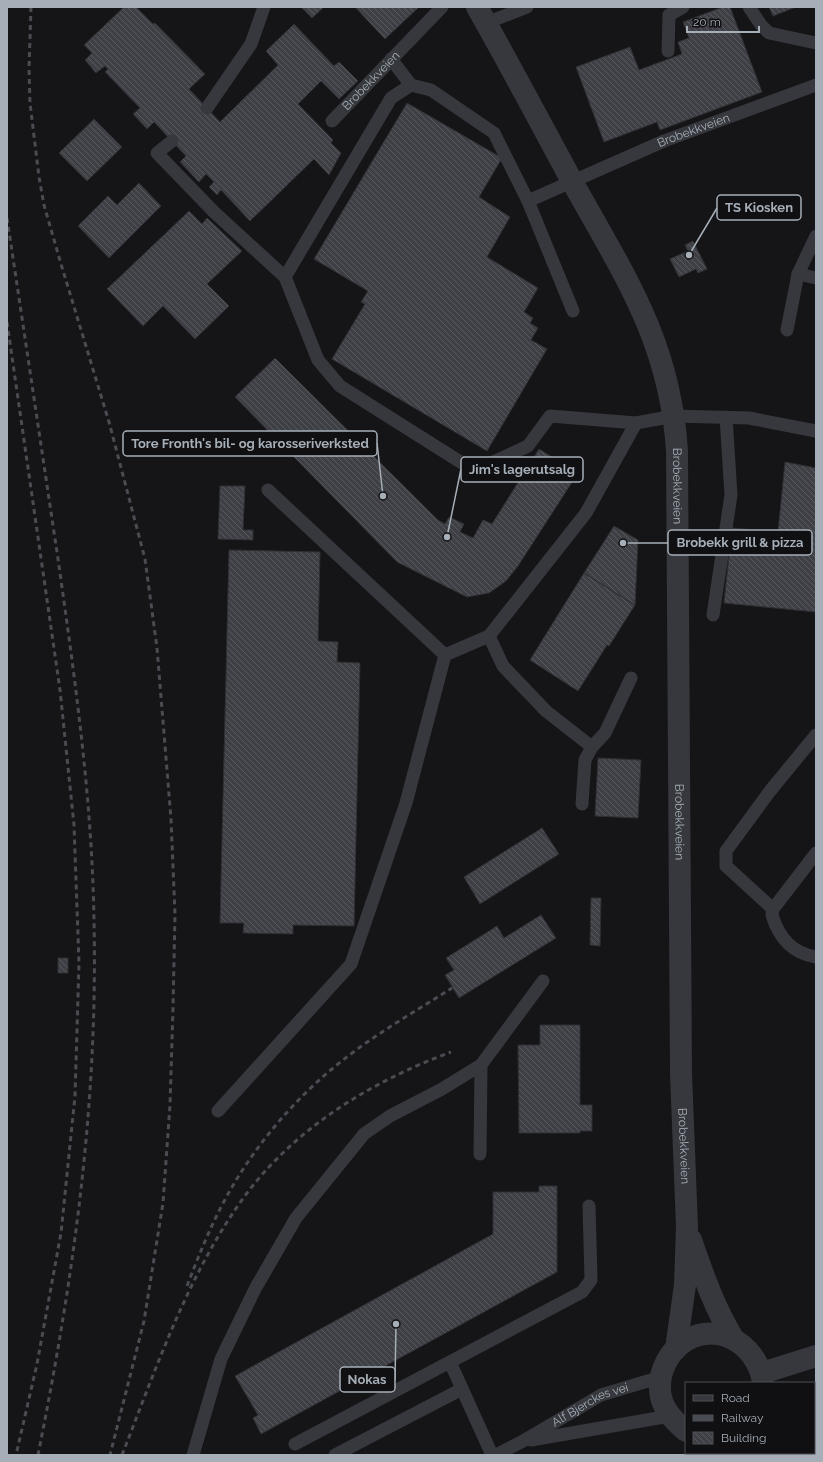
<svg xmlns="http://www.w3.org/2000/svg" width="823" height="1462" viewBox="0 0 823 1462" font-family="Raleway,sans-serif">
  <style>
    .building { fill: url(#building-back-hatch); stroke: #2f3034 }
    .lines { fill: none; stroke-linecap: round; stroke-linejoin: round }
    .service { stroke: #36383d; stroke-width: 13 }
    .minor { stroke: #36383d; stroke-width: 22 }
    .tertiary { stroke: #36383d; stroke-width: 22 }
    .rail { stroke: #494c52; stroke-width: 3; stroke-dasharray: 5 4; stroke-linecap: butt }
    .labels { text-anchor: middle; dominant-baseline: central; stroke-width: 3.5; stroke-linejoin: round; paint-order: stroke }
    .street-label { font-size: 12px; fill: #a6aeb8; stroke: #101012 }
    .leader { fill: none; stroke: #a6aeb8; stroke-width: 1.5 }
    .callout-dot { fill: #a6aeb8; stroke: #101012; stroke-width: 1.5 }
    .callout { fill: #101012; stroke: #a6aeb8; stroke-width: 1.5 }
    .callout-label { font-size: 13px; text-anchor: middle; font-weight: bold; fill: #a6aeb8 }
  </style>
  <defs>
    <pattern id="building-back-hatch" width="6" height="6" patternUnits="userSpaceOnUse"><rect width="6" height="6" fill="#3f4045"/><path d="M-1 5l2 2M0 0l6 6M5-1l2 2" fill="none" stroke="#58595e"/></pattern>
  </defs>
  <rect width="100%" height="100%" fill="#151517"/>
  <path class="building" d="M 124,7 L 136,7 L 153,24 L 155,23 L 205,74 L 189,89 L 220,122 L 278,65 L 266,51 L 294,24 L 334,66 L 339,62 L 358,81 L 339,99 L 321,81 L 298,104 L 333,140 L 331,143 L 341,153 L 329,175 L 314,159 L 250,221 L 221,190 L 217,195 L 209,187 L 214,182 L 206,174 L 199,182 L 180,162 L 186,156 L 154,122 L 147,129 L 133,114 L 140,108 L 105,72 L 108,69 L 105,66 L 96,73 L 85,60 L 92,53 L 84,45 Z
    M 301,7 L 324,7 L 312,18 Z
    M 355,7 L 419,7 L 385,39 Z
    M 723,7 L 730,7 L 762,92 L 660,130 L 657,122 L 604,142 L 576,67 L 630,47 L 639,70 L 682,54 L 678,42 L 689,38 L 683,22 Z
    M 769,7 L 796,7 L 773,16 Z
    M 407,103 L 502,158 L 479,197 L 510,217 L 487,257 L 538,288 L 524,312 L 533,318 L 530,323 L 538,328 L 531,340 L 547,349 L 487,451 L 332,359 L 365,304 L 361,302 L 368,291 L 314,259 Z
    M 94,119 L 122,147 L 87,181 L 59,153 Z
    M 139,183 L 161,206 L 109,258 L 78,226 L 108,196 L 117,205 Z
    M 189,211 L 202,224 L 207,218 L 242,251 L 207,284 L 229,306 L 195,339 L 163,306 L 143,326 L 107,289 Z
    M 693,241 L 707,269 L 698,273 L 696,269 L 679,277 L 670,259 L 688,251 L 685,245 Z
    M 275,358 L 438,520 L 445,524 L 449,517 L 464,524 L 460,532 L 473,538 L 483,520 L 492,524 L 539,449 L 578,473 L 518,566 L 506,581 L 489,593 L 467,597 L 397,562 L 235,397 Z
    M 785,462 L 816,468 L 816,612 L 724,603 L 732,528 L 778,532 Z
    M 220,486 L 245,486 L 243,530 L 253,530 L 253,540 L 218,539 Z
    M 614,526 L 638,540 L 635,605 L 584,573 Z
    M 229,550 L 320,552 L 318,641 L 338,642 L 337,662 L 360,663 L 354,926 L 293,925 L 293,934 L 243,933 L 244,923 L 220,923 Z
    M 584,573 L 635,605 L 609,646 L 607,645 L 578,691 L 530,660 Z
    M 598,758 L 641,760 L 638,818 L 595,816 Z
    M 542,828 L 559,854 L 480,904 L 464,877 Z
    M 591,898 L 601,898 L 600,946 L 590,945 Z
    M 541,915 L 556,938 L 459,998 L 445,975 L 454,970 L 446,958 L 497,926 L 504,938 Z
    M 58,958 L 68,958 L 68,973 L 58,973 Z
    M 540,1025 L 580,1025 L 580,1105 L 592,1105 L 592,1131 L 580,1131 L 580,1133 L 519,1133 L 518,1045 L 540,1045 Z
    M 539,1186 L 557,1186 L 557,1272 L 261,1434 L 253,1418 L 258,1415 L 235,1376 L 493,1234 L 493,1192 L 539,1192 Z"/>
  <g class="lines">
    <g class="service">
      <path d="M 749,7 L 761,25 L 769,33 L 816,43"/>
      <path d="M 486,23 L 527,7"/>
      <path d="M 668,51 L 669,15 L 683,7"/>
      <path d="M 391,59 L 411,85"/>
      <path d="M 207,108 L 251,44 L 264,7"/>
      <path id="s1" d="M 332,121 L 442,7"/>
      <path d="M 172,141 L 157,153 L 214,212 L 285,277 L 318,360 L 340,386 L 462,463 L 489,464 L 528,446 L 550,416 L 636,423 L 674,416 L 749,418 L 816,431"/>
      <path id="s2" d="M 528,201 L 664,141 L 816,85"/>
      <path d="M 798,274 L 816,278"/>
      <path d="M 285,277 L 391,98 L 411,85 L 431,90 L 494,133 L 528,201 L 573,311"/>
      <path d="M 787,330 L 798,274 L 816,236"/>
      <path d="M 268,490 L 445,655"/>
      <path d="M 713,615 L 731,495 L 726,417"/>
      <path d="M 489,636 L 503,666 L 546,711 L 592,747"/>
      <path d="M 582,804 L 585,760 L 592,747 L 605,733 L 631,678"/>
      <path d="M 816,853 L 773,909 L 772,915 C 779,938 792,953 816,957"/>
      <path d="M 773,909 L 726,866 L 726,851 L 770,791 L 816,735"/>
      <path d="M 218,1111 L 351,964 L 406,803 L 445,655 L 489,636 L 586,513 L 636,423"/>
      <path d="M 480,1154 L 481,1065"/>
      <path d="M 450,1362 L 492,1455"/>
      <path d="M 531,1440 L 670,1416"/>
      <path d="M 295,1444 L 582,1292 L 591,1280 L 589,1206"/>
      <path d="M 193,1455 L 221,1359 L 255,1289 L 296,1218 L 364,1134 L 390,1116 L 442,1089 L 481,1065 L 543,981"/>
      <path d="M 335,1455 L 462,1389"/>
      <path id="s3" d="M 496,1455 L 523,1441 L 601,1395 L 661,1377"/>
    </g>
    <path class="minor" d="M 762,1373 L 816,1356"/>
    <g class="tertiary">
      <path id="s4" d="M 477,7 C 510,65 541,124 573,183 C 624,275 670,341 677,451 L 681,1074 L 687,1227 L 685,1285 L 676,1349"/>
      <path d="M 691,1240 C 703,1274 714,1307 733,1338"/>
      <path d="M 686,1431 C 675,1422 664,1411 661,1397 C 656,1373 670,1346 693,1337 C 726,1324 759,1350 763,1383"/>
      <path d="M 705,1453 L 706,1455"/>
      <path d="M 741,1455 L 741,1453"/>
    </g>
    <path class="rail" d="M 31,7 L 29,69 L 30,103 L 39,177 L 44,205 L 61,264 L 109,422 L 145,559 L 157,648 L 171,819 L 175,914 L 173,1008 L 170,1105 L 163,1203 L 144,1321 L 110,1455
      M 7,218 C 24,331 41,445 58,559 C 75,679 92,799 94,920 C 98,1104 74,1275 38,1455
      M 7,322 L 60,690 L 74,825 L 79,963 L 75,1096 L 61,1233 L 37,1364 L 16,1455
      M 187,1286 C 197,1260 207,1235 219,1211 C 248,1153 293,1099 343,1060 C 377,1033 416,1011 452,988
      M 122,1455 C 157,1366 189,1271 247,1193 C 299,1125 373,1081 451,1052"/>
  </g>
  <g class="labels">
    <g class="street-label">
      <text stroke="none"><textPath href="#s1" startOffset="56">Brobekkveien</textPath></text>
      <text stroke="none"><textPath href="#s2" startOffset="180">Brobekkveien</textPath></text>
      <text stroke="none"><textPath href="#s4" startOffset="526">Brobekkveien</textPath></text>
      <text stroke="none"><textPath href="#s4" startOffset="862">Brobekkveien</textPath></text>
      <text stroke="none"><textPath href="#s4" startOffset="1186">Brobekkveien</textPath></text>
      <text stroke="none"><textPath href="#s3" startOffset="107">Alf Bjerckes vei</textPath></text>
    </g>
  </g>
  <path class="leader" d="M689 255L717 208M383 496L377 443M447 537L461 469M623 543L668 543M396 1324L395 1380"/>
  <g class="callout-dot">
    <circle cx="689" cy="255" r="4"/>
    <circle cx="383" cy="496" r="4"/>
    <circle cx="447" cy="537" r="4"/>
    <circle cx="623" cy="543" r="4"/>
    <circle cx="396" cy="1324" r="4"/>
  </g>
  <g class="callout">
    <rect x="717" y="195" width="84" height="25" rx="4"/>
    <rect x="123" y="431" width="254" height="25" rx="4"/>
    <rect x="461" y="457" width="122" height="25" rx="4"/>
    <rect x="668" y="530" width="144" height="25" rx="4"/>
    <rect x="340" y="1367" width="55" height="25" rx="4"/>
  </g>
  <g class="callout-label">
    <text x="759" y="212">TS Kiosken</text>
    <text x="250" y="448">Tore Fronth's bil- og karosseriverksted</text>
    <text x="522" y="474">Jim's lagerutsalg</text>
    <text x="740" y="547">Brobekk grill &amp; pizza</text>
    <text x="367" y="1384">Nokas</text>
  </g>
  <rect width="823" height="1462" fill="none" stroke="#a6aeb8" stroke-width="16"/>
  <rect x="685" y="1382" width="130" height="72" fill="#101012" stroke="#4c4f54"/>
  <rect x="693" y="1395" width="20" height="6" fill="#36383d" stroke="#4c4f54"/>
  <text x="721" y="1402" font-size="12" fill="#a6aeb8">Road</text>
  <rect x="693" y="1415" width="20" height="6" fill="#494c52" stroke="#4c4f54"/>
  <text x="721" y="1422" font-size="12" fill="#a6aeb8">Railway</text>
  <rect x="693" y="1432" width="20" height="12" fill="url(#building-back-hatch)" stroke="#4c4f54"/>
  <text x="721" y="1442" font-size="12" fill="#a6aeb8">Building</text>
  <path d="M687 26v6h72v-6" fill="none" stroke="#a6aeb8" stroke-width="2"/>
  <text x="693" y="26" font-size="12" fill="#a6aeb8" stroke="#101012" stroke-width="3" paint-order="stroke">20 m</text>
</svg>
